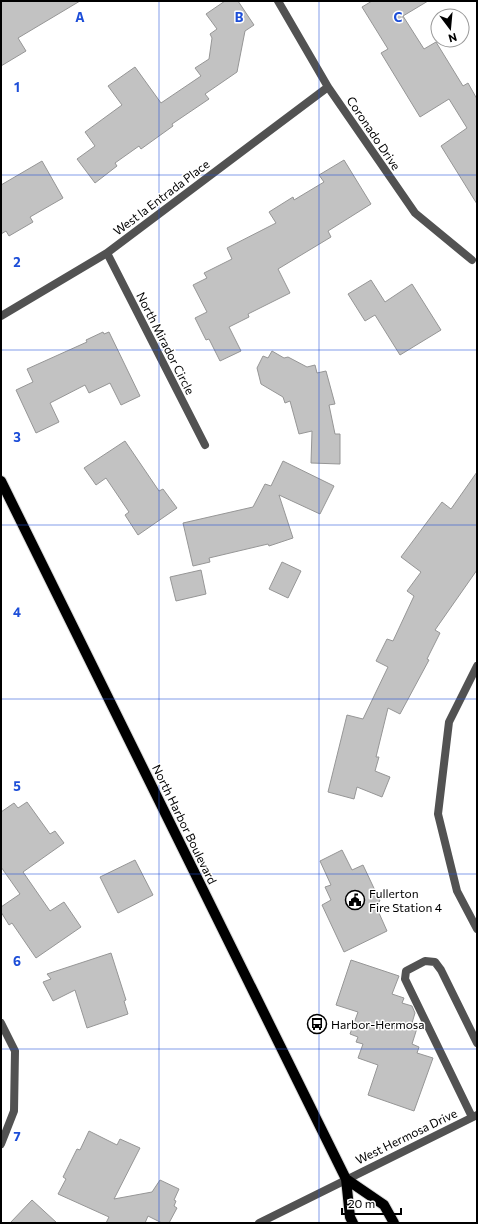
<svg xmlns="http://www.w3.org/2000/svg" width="478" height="1224" viewBox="0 0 478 1224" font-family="Commissioner,sans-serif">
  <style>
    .building { fill: #c2c2c2; stroke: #969696 }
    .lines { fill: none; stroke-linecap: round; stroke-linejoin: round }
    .primary-casing { stroke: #dbdbdb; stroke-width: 12 }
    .service { stroke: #525252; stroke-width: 8 }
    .minor { stroke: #525252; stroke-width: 8 }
    .tertiary { stroke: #525252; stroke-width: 8 }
    .primary { stroke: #000; stroke-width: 10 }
    .grid { fill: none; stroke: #1d4ed8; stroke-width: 1; stroke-opacity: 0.55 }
    .labels { text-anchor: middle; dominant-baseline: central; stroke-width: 3; stroke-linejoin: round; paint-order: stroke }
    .street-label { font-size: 12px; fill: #000; stroke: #fff }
    .poi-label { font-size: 12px; fill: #000; stroke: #fff; text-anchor: start }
    .grid-label { font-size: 13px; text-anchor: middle; font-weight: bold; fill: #1d4ed8; stroke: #fff; stroke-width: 3; stroke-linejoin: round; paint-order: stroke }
  </style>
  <rect width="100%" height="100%" fill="#fff"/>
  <path class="building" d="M 1,1 L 80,1 L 18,38 L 26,51 L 1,66 Z
    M 225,1 L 238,1 L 254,25 L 245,31 L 237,72 L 205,94 L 209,99 L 172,124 L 173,126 L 141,149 L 139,146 L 115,163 L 117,166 L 95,183 L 77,159 L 95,146 L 85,132 L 122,105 L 108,86 L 135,67 L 161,103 L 201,76 L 195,68 L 209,59 L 212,38 L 210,34 L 217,29 L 206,14 Z
    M 372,1 L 428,1 L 403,16 L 424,49 L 436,42 L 463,86 L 468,83 L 477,99 L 477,204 L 441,146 L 467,128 L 449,99 L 420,117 L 381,53 L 388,49 L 362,7 Z
    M 344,160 L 371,204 L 328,231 L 331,237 L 278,269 L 290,293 L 248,314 L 249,317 L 229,327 L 241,351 L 220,361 L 209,339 L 206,340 L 195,318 L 207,312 L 193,285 L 207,278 L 204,273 L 232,259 L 227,248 L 276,223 L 269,212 L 293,197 L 294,200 L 324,182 L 319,175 Z
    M 42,161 L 63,198 L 30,217 L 33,222 L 9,236 L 6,231 L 1,234 L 1,185 Z
    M 371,280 L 385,302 L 412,284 L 441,330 L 400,355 L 375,315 L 365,321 L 348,294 Z
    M 103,332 L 104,334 L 109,332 L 140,396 L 121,405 L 110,383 L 89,393 L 85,385 L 50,403 L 59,422 L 36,433 L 16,390 L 33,382 L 27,369 L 87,342 L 86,340 Z
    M 272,351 L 284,358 L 288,357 L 307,367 L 315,365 L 317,373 L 326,371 L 335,404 L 329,405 L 335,434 L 340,434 L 340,464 L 311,463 L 312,431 L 299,434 L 290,401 L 285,403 L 283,397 L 261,384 L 257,368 L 263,356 L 268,358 Z
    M 125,441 L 159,491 L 163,489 L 177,508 L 138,535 L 125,515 L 129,512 L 106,478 L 96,485 L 84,468 Z
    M 283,461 L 334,486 L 320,514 L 279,495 L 293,538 L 269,546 L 268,544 L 209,558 L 210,562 L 193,566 L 183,523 L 253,507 L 265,484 L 271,486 Z
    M 477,472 L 477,570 L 435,630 L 440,633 L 427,659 L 429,660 L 400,714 L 388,708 L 376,757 L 379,757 L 375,771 L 390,777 L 382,797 L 357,787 L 354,799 L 328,792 L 347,715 L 363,719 L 388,667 L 376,661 L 387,639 L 393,641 L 414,596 L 407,591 L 421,572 L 401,557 L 442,502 L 451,509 Z
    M 282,562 L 301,571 L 288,598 L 269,589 Z
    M 201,570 L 206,594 L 176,601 L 170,577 Z
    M 27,802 L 50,834 L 55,831 L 64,843 L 23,872 L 50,911 L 64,902 L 81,927 L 36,958 L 12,923 L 9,925 L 1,912 L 1,907 L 20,894 L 1,867 L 1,812 L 14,803 L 18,808 Z
    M 342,850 L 352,870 L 363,865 L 380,901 L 375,904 L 387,931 L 344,952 L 322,905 L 331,900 L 325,887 L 331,885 L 320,861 Z
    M 135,860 L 153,895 L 118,913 L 100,877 Z
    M 111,953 L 126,1000 L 124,1001 L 128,1014 L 87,1028 L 75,990 L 53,1001 L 43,982 L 51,979 L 47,974 Z
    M 351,960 L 399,976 L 392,994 L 404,998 L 402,1003 L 412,1006 L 415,1013 L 412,1023 L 418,1025 L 412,1044 L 419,1047 L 417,1053 L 433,1058 L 414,1111 L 368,1095 L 378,1065 L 358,1058 L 363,1044 L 356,1042 L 358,1037 L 350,1034 L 358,1012 L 336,1005 Z
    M 89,1131 L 117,1145 L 120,1139 L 140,1148 L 114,1199 L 152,1192 L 160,1180 L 179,1189 L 174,1200 L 176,1201 L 174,1206 L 177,1208 L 169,1223 L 162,1223 L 148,1216 L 145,1223 L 106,1223 L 109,1217 L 58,1194 L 66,1179 L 63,1177 L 77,1149 L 80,1150 Z
    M 32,1200 L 57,1223 L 10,1223 Z"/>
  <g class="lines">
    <g class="primary-casing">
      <path id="primary" d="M 1,481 L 346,1179 L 350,1217 L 353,1223
        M 346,1179 L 384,1205 L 394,1223"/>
    </g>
    <path class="service" d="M 472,1117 L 405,979 L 406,971 L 425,961 L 435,962 L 441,970 L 477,1043"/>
    <path class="minor" d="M 278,1 L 328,87 L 415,213 L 472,260
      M 107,253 L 205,445
      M 1,316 L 107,253 L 328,87
      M 477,666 L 449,722 L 438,814 L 457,891 L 477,929
      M 1,1023 L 15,1051 L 14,1111 L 1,1144"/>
    <path class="tertiary" d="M 259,1223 L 477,1115"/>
    <use href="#primary" class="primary"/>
  </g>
  <path class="grid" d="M 159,1 L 159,1223M 319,1 L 319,1223M 1,175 L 477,175M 1,350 L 477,350M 1,525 L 477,525M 1,699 L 477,699M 1,874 L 477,874M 1,1049 L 477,1049"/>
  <defs>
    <g id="civic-ring" transform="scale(1)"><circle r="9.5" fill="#fff" stroke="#000" stroke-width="1.5"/><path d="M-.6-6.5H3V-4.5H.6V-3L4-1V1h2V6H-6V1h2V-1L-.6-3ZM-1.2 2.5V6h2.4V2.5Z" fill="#000"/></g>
    <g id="bus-ring" transform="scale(1)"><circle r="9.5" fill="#fff" stroke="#000" stroke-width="1.5"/><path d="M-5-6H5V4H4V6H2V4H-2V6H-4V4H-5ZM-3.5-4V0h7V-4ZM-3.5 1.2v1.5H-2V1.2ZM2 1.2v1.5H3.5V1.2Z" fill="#000"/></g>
  </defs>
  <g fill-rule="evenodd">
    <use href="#civic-ring" x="355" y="900"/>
    <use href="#bus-ring" x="317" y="1024"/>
  </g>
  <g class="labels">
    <g class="street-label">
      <text transform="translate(374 133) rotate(56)">Coronado Drive</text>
      <text transform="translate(161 197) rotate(-37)">West la Entrada Place</text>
      <text transform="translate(166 343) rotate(63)">North Mirador Circle</text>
      <text transform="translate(185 824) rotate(64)">North Harbor Boulevard</text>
      <text transform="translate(406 1136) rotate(-26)">West Hermosa Drive</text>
    </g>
    <g class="poi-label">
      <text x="369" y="893">Fullerton<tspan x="369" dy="14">Fire Station 4</tspan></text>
      <text x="331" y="1024">Harbor-Hermosa</text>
    </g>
  </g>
  <g class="grid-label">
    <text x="80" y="22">A</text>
    <text x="239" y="22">B</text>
    <text x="398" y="22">C</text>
    <text x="17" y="92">1</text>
    <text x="17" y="267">2</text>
    <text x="17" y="442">3</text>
    <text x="17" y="617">4</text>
    <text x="17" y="791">5</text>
    <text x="17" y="966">6</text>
    <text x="17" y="1141">7</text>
  </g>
  <rect width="478" height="1224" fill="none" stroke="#000000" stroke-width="4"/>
  <g transform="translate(450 28) rotate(164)"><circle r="19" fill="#ffffff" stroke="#999999"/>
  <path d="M0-3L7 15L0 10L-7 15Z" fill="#000000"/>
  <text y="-6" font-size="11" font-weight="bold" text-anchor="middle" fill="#000000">N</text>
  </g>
  <path d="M342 1208v6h59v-6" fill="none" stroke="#000000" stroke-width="2"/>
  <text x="348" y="1208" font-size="12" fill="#000000" stroke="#ffffff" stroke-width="3" paint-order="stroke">20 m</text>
</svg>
